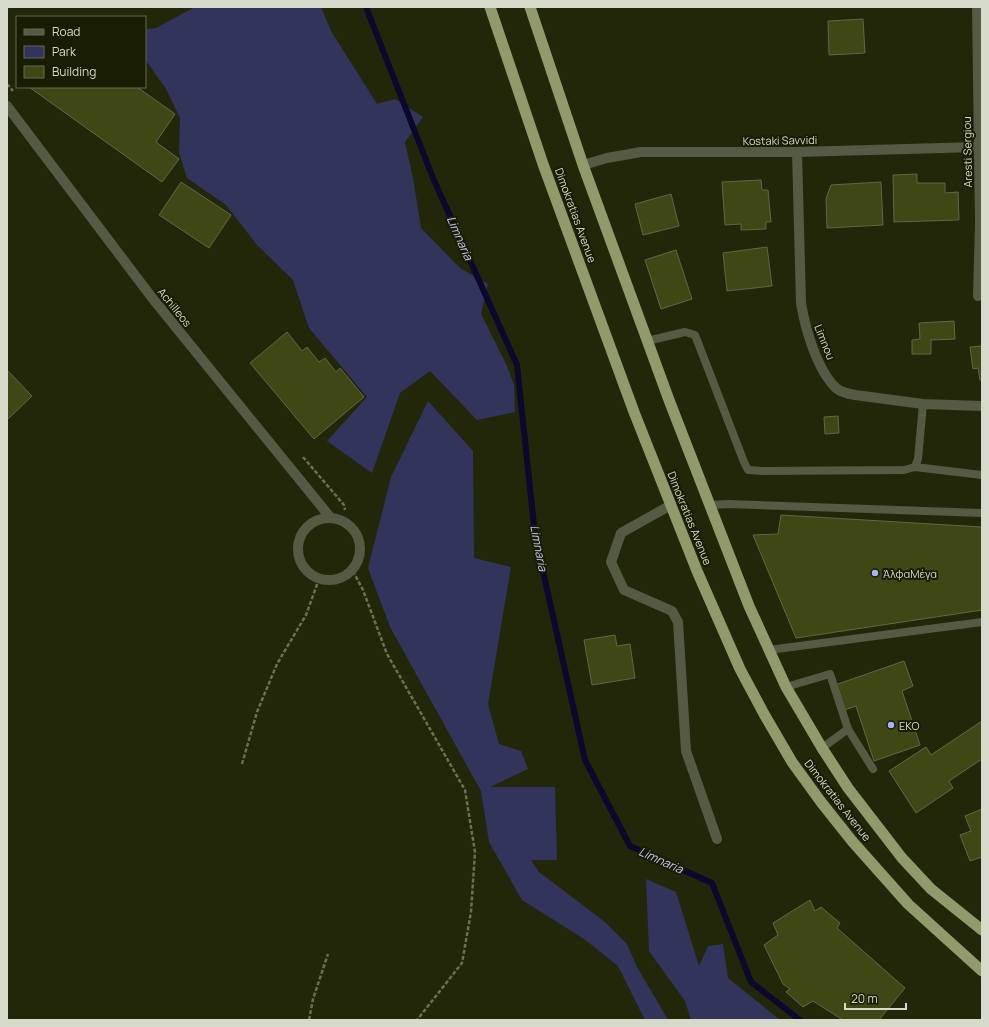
<svg xmlns="http://www.w3.org/2000/svg" width="989" height="1027" viewBox="0 0 989 1027" font-family="Manrope,sans-serif">
  <style>
    .green { fill: #33345c }
    .lines { fill: none; stroke-linecap: round; stroke-linejoin: round }
    .stream { stroke: #0b072d; stroke-width: 6 }
    .building { fill: #3f4815; stroke: #606748 }
    .path { stroke: #6a6f56; stroke-width: 2.5; stroke-dasharray: 4 2; stroke-linecap: butt }
    .service { stroke: #555a45; stroke-width: 8 }
    .minor { stroke: #555a45; stroke-width: 10 }
    .trunk { stroke: #909a6b; stroke-width: 11 }
    .poi-dot { fill: #aab0fb; stroke: #181d02; stroke-width: 1.5 }
    .labels { text-anchor: middle; dominant-baseline: central; stroke-width: 4; stroke-linejoin: round; paint-order: stroke }
    .street-label { font-size: 11px; fill: #d6dbc9; stroke: #181d02 }
    .poi-label { font-size: 11px; fill: #d6dbc9; stroke: #181d02; text-anchor: start }
    .water-label { font-size: 12px; font-style: italic; fill: #c3c7f3; stroke: #181d02 }
  </style>
  <rect width="100%" height="100%" fill="#22270a"/>
  <path class="green" d="M 195,7 L 321,7 L 331,31 L 377,104 L 395,99 L 423,117 L 405,142 L 413,178 L 421,228 L 460,268 L 488,284 L 481,314 L 507,366 L 514,385 L 515,412 L 477,420 L 430,371 L 400,393 L 372,473 L 327,441 L 367,397 L 309,328 L 293,280 L 257,245 L 226,205 L 187,178 L 179,152 L 180,118 L 166,89 L 145,59 L 145,29 L 156,28 Z
    M 428,401 L 473,451 L 474,558 L 511,567 L 488,704 L 499,744 L 521,751 L 528,769 L 490,787 L 555,787 L 557,860 L 531,860 L 539,872 L 605,922 L 627,944 L 637,967 L 668,1020 L 645,1020 L 618,966 L 584,939 L 522,900 L 489,842 L 481,791 L 390,627 L 368,568 L 391,477 Z
    M 646,879 L 676,892 L 699,966 L 708,946 L 723,944 L 728,978 L 780,1020 L 691,1020 L 685,1001 L 649,951 Z"/>
  <g class="lines">
    <path class="stream" d="M 366,7 L 433,178 L 517,365 L 535,535 L 585,760 L 630,846 L 712,883 L 751,982 L 800,1020"/>
  </g>
  <path class="building" d="M 863,19 L 865,53 L 829,55 L 828,21 Z
    M 29,87 L 137,87 L 175,114 L 156,142 L 179,159 L 162,182 Z
    M 917,174 L 917,183 L 945,183 L 945,193 L 958,192 L 959,220 L 894,222 L 893,175 Z
    M 761,180 L 762,190 L 768,190 L 771,222 L 766,222 L 766,229 L 741,230 L 741,224 L 725,225 L 722,182 Z
    M 181,182 L 231,215 L 209,248 L 159,215 Z
    M 881,182 L 883,225 L 827,228 L 826,199 L 831,185 Z
    M 671,194 L 679,226 L 643,235 L 635,204 Z
    M 767,247 L 772,286 L 727,291 L 723,253 Z
    M 676,250 L 692,299 L 661,309 L 645,260 Z
    M 954,321 L 955,339 L 931,340 L 931,354 L 912,354 L 912,340 L 920,339 L 919,323 Z
    M 287,332 L 302,351 L 307,347 L 319,362 L 325,358 L 336,372 L 340,368 L 364,397 L 314,439 L 250,363 Z
    M 982,346 L 982,380 L 980,380 L 978,368 L 973,369 L 970,347 Z
    M 7,370 L 32,396 L 7,420 Z
    M 838,416 L 839,433 L 825,434 L 824,417 Z
    M 781,515 L 982,527 L 982,610 L 796,638 L 753,535 L 778,534 Z
    M 615,635 L 617,646 L 630,644 L 635,678 L 592,685 L 584,640 Z
    M 904,661 L 913,686 L 902,691 L 920,745 L 874,761 L 856,706 L 844,710 L 835,685 Z
    M 982,721 L 982,759 L 949,781 L 953,788 L 916,813 L 889,771 L 926,747 L 931,755 Z
    M 982,809 L 982,857 L 970,861 L 960,835 L 971,831 L 965,816 Z
    M 810,900 L 815,911 L 821,907 L 840,923 L 837,928 L 905,988 L 879,1020 L 843,1020 L 813,1001 L 803,1007 L 786,992 L 790,989 L 783,984 L 764,945 L 778,935 L 773,923 Z"/>
  <g class="lines">
    <path class="path" d="M 7,84 L 13,91
      M 303,457 L 344,505 L 345,510
      M 353,571 L 363,590 L 387,654 L 465,790 L 475,852 L 471,912 L 462,963 L 417,1020
      M 242,764 L 257,712 L 277,664 L 306,615 L 319,579
      M 309,1020 L 313,999 L 328,954"/>
    <path class="service" d="M 647,341 L 685,332 L 695,335 L 744,462 L 748,470 L 762,471 L 904,470 L 915,467 L 982,475
      M 915,467 L 918,459 L 923,404
      M 709,505 L 729,504 L 982,513
      M 769,650 L 982,622
      M 786,687 L 830,674 L 848,729 L 873,769
      M 822,748 L 848,729"/>
    <path class="minor" d="M 977,7 L 980,223 L 978,296
      M 7,106 L 153,299 L 330,517
      M 797,152 L 801,303 C 805,328 817,370 836,388 C 841,392 849,394 855,395 L 923,404 L 982,406
      M 583,165 L 607,158 L 641,152 L 797,152 L 979,147
      M 671,505 L 621,533 L 611,562 L 624,590 L 672,611 L 678,622 L 686,751 L 717,839
      M298 549a31 31 0 1 1 62 0a31 31 0 1 1-62 0Z"/>
    <path class="trunk" d="M 490,7 L 543,164 L 634,412 L 697,571 L 740,669 L 764,714 L 792,762 L 821,802 L 852,841 L 908,904 L 982,971
      M 530,7 L 583,165 L 669,400 L 749,606 L 786,687 L 822,748 L 848,788 L 902,858 L 931,889 L 982,930"/>
  </g>
  <g class="poi-dot">
    <circle cx="875" cy="573" r="4"/>
    <circle cx="891" cy="725" r="4"/>
  </g>
  <g class="labels">
    <g class="street-label">
      <text transform="translate(780 140) rotate(-1)">Kostaki Savvidi</text>
      <text transform="translate(967 152) rotate(-91)">Aresti Sergiou</text>
      <text transform="translate(576 215) rotate(70)">Dimokratias Avenue</text>
      <text transform="translate(175 307) rotate(51)">Achilleos</text>
      <text transform="translate(825 342) rotate(68)">Limnou</text>
      <text transform="translate(690 518) rotate(68)">Dimokratias Avenue</text>
      <text transform="translate(838 800) rotate(52)">Dimokratias Avenue</text>
    </g>
    <g class="poi-label">
      <text x="883" y="573">ΆλφαΜέγα</text>
      <text x="899" y="725">EKO</text>
    </g>
    <g class="water-label">
      <text transform="translate(460 238) rotate(66)">Limnaria</text>
      <text transform="translate(539 548) rotate(79)">Limnaria</text>
      <text transform="translate(661 860) rotate(24)">Limnaria</text>
    </g>
  </g>
  <rect width="989" height="1027" fill="none" stroke="#d6dbc9" stroke-width="16"/>
  <rect x="16" y="16" width="130" height="72" fill="#181d02" stroke="#646952"/>
  <rect x="24" y="29" width="20" height="6" fill="#555a45" stroke="#646952"/>
  <text x="52" y="36" font-size="12" fill="#d6dbc9">Road</text>
  <rect x="24" y="46" width="20" height="12" fill="#33345c" stroke="#646952"/>
  <text x="52" y="56" font-size="12" fill="#d6dbc9">Park</text>
  <rect x="24" y="66" width="20" height="12" fill="#3f4815" stroke="#646952"/>
  <text x="52" y="76" font-size="12" fill="#d6dbc9">Building</text>
  <path d="M845 1003v6h61v-6" fill="none" stroke="#d6dbc9" stroke-width="2"/>
  <text x="851" y="1003" font-size="12" fill="#d6dbc9" stroke="#181d02" stroke-width="3" paint-order="stroke">20 m</text>
</svg>
